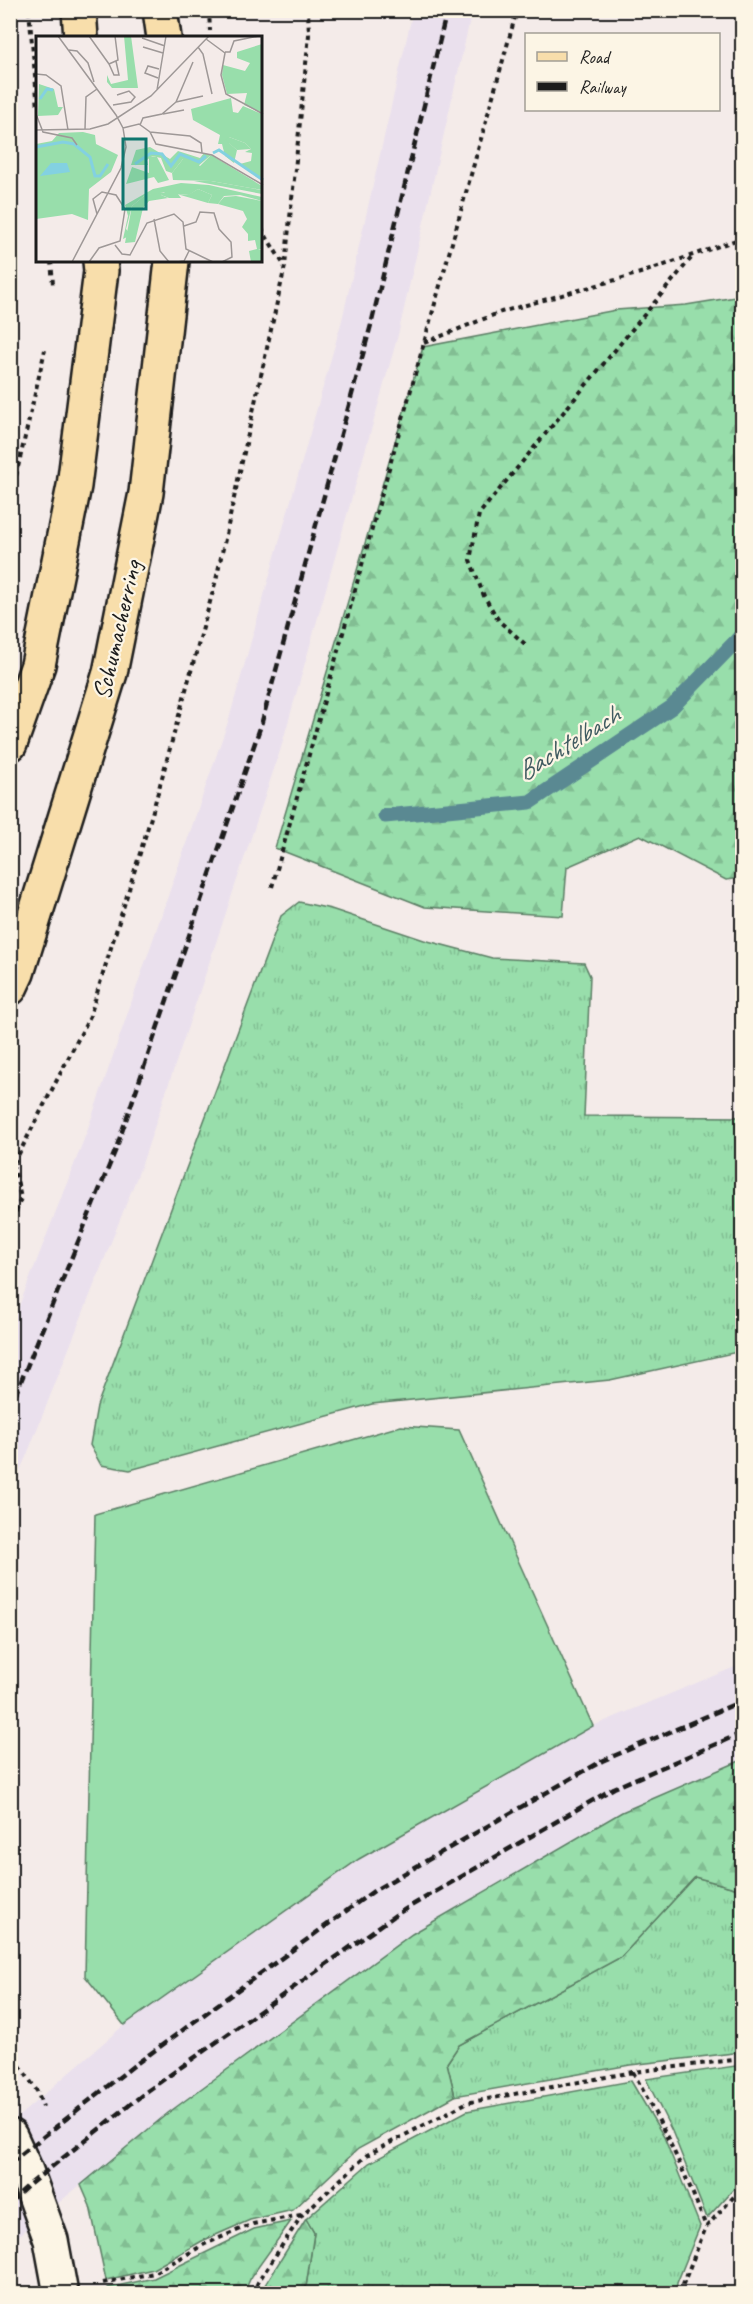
<svg xmlns="http://www.w3.org/2000/svg" width="753" height="2304" viewBox="0 0 753 2304" font-family="Caveat,sans-serif">
  <style>
    .built { fill: #eae0ed }
    .grass { fill: url(#grass-tufts); stroke: #5a7d64; stroke-width: 1.5 }
    .forest { fill: url(#forest-firs); stroke: #5a7d64; stroke-width: 1.5 }
    .garden { fill: #98deab; stroke: #5a7d64; stroke-width: 1.5 }
    .lines { fill: none; stroke-linecap: round; stroke-linejoin: round }
    .stream { stroke: #5a8992; stroke-width: 15 }
    .street-casing { stroke: #1c1c1c; stroke-width: 38 }
    .primary-casing { stroke: #1c1c1c; stroke-width: 38 }
    .path { stroke: #1c1c1c; stroke-width: 4; stroke-dasharray: 4.5 4.5; stroke-linecap: butt }
    .street { stroke: #fcf5e5; stroke-width: 33 }
    .primary { stroke: #f8deab; stroke-width: 33 }
    .rail { stroke: #1c1c1c; stroke-width: 4.5; stroke-dasharray: 9 4.5; stroke-linecap: butt }
    .labels { text-anchor: middle; dominant-baseline: central; stroke-width: 4.5; stroke-linejoin: round; paint-order: stroke }
    .street-label { font-size: 26px; fill: #1c1c1c; stroke: #fcf5e5 }
    .water-label { font-size: 27px; font-style: italic; fill: #405b61; stroke: #fcf5e5 }
    .inset-river { fill: none; stroke: #83d1e1; stroke-width: 3 }
    .inset-road { fill: none; stroke: #9e9897; stroke-width: 1.5 }
    .view { fill: #0f766e; fill-opacity: 0.15; stroke: #0f766e; stroke-width: 3 }
    .inset-edge { fill: none; stroke: #1c1c1c; stroke-width: 3 }
  </style>
  <defs>
    <pattern id="grass-tufts" width="24" height="20" patternUnits="userSpaceOnUse" patternTransform="scale(1.5)"><rect width="24" height="20" fill="#98deab"/><path d="M3 7l-1-3M5 7V3M7 7l1-3M15 17l-1-3M17 17v-4M19 17l1-3" fill="none" stroke="#82be93"/></pattern>
    <pattern id="forest-firs" width="22" height="20" patternUnits="userSpaceOnUse" patternTransform="scale(1.5)"><rect width="22" height="20" fill="#98deab"/><path d="M5 1l3.5 6h-7zM16 11l3.5 6h-7z" fill="#82be93"/></pattern>
  </defs>
  <rect width="100%" height="100%" fill="#f4ebe9"/>
  <filter id="ink" filterUnits="userSpaceOnUse"><feTurbulence type="fractalNoise" baseFrequency=".0167" numOctaves="2"/><feDisplacementMap in="SourceGraphic" scale="12" xChannelSelector="R" yChannelSelector="G"/><feConvolveMatrix kernelMatrix="1 2 1 2 8 2 1 2 1" color-interpolation-filters="sRGB"/></filter>
  <g filter="url(#ink)">
    <path class="built" d="M 413,11 L 472,11 L 398,335 L 280,751 L 142,1164 L 26,1457 L 11,1489 L 11,1327 L 86,1134 L 229,719 L 342,320 Z
      M 742,1664 L 742,1760 L 622,1812 L 412,1934 L 168,2113 L 11,2242 L 11,2123 L 124,2025 L 359,1859 L 593,1726 Z"/>
    <path class="grass" d="M 299,902 L 331,909 L 424,940 L 492,958 L 584,963 L 590,976 L 584,1116 L 742,1117 L 742,1351 L 610,1380 L 372,1404 L 130,1470 L 101,1465 L 90,1445 L 97,1406 L 281,916 Z
      M 695,1877 L 742,1890 L 742,2052 L 630,2065 L 455,2096 L 447,2063 L 459,2045 L 621,1957 Z
      M 742,2065 L 742,2180 L 707,2218 L 672,2131 L 646,2079 Z
      M 631,2081 L 664,2137 L 700,2226 L 677,2283 L 676,2293 L 305,2294 L 314,2233 L 306,2219 L 369,2163 L 467,2111 Z"/>
    <path class="forest" d="M 742,296 L 742,878 L 726,880 L 640,835 L 567,867 L 563,916 L 425,907 L 275,848 L 423,347 L 616,310 L 686,305 Z
      M 742,1760 L 742,1890 L 695,1877 L 621,1957 L 459,2045 L 447,2063 L 455,2096 L 358,2149 L 293,2210 L 250,2220 L 202,2241 L 153,2269 L 106,2280 L 90,2206 L 81,2185 L 168,2113 L 412,1934 L 622,1812 Z
      M 306,2219 L 314,2233 L 305,2293 L 260,2293 Z
      M 291,2221 L 251,2277 L 244,2293 L 108,2293 L 107,2288 L 154,2278 L 254,2229 Z"/>
    <path class="garden" d="M 401,1426 L 459,1430 L 593,1726 L 359,1859 L 124,2025 L 85,1976 L 95,1514 Z"/>
    <g class="lines">
      <path class="stream" d="M 385,816 L 530,802 L 672,707 L 742,635"/>
      <g class="street-casing">
        <path id="street" d="M 10,2136 L 26,2171 L 51,2240 L 61,2294"/>
      </g>
      <g class="primary-casing">
        <path id="primary" d="M 79,10 L 81,38
          M 160,10 L 164,38
          M 10,744 L 38,665 L 74,486 L 101,271 L 100,261
          M 10,988 L 17,973 L 110,673 L 146,493 L 172,261"/>
      </g>
      <path class="path" d="M 29,10 L 38,108
        M 209,10 L 210,31
        M 261,228 L 284,265
        M 51,261 L 53,284
        M 424,343 L 501,312 L 644,272 L 742,238
        M 10,502 L 45,350
        M 525,644 L 499,621 L 484,596 L 470,560 L 479,514 L 693,256
        M 272,887 L 517,10
        M 10,1171 L 90,1016 L 152,814 L 216,580 L 285,266 L 309,35 L 308,10
        M 10,1229 L 21,1198 L 14,1167
        M 10,2051 L 37,2091 L 43,2107
        M 633,2072 C 661,2123 686,2173 706,2227
        M 103,2283 L 154,2273 L 205,2244 L 253,2224 L 301,2215
        M 253,2294 L 258,2282 L 302,2215 L 367,2155 L 466,2103 L 633,2072 L 742,2059
        M 682,2294 L 683,2284 L 706,2227 L 742,2188"/>
      <use href="#street" class="street"/>
      <use href="#primary" class="primary"/>
      <path class="rail" d="M 10,1408 L 116,1149 L 261,725 L 371,325 L 447,10
        M 10,2163 L 132,2067 L 375,1890 L 602,1761 L 742,1701
        M 10,2202 L 30,2184 L 146,2092 L 397,1914 L 614,1788 L 742,1733"/>
    </g>
  </g>
  <g class="labels">
    <g class="street-label">
      <text transform="translate(117 630) rotate(-77)">Schumacherring</text>
    </g>
    <g class="water-label">
      <text transform="translate(568 743) rotate(-32)">Bachtelbach</text>
    </g>
  </g>
  <g transform="translate(36 36)">
    <rect width="226" height="226" fill="#f4ebe9"/>
    <path d="M 88,0 L 95,0 L 102,52 L 76,52 L 71,46 L 71,39 L 75,48 L 92,44 ZM 226,8 L 226,77 L 208,69 L 211,57 L 191,58 L 186,39 L 187,29 L 209,35 L 214,27 L 201,22 L 201,16 ZM 195,62 L 197,76 L 202,77 L 207,70 L 226,78 L 226,143 L 204,128 L 215,125 L 216,117 L 209,116 L 215,113 L 209,107 L 193,101 L 193,107 L 201,114 L 198,127 L 189,120 L 186,108 L 182,108 L 184,99 L 157,84 L 155,73 ZM 175,119 L 226,150 L 226,154 L 175,145 L 137,144 L 136,137 L 147,123 L 155,123 L 164,130 ZM 113,120 L 121,121 L 133,144 L 122,147 L 118,141 L 90,148 L 96,131 L 113,137 ZM 162,153 L 176,159 L 172,167 L 141,158 L 152,159 ZM 122,156 L 130,157 L 125,159 L 132,162 L 113,165 L 107,172 L 99,206 L 89,207 L 96,170 L 108,160 ZM 200,160 L 226,165 L 226,213 L 222,213 L 226,214 L 226,226 L 215,226 L 213,215 L 221,213 L 219,204 L 212,205 L 212,198 L 206,191 L 211,183 L 207,175 L 182,168 L 188,161 Z" fill="#98deab"/>
    <path d="M 193,101 L 209,107 L 215,113 L 201,114 L 189,104 ZM 114,111 L 134,123 L 142,115 L 164,122 L 168,117 L 175,119 L 161,131 L 155,123 L 147,123 L 136,137 L 130,135 L 125,122 L 116,120 L 111,124 L 112,129 L 95,129 L 100,114 ZM 158,145 L 175,145 L 225,154 L 226,158 ZM 145,147 L 173,149 L 226,161 L 226,165 L 204,159 L 188,160 L 182,168 L 172,167 L 176,159 L 162,153 L 153,159 L 142,158 L 145,162 L 133,162 L 125,159 L 129,156 L 108,160 L 96,170 L 90,193 L 95,199 L 87,203 L 92,180 L 89,169 L 117,153 Z" fill="#98deab"/>
    <path d="M 3,48 L 18,53 L 22,71 L 27,71 L 22,79 L 2,80 ZM 47,96 L 59,99 L 60,108 L 82,119 L 75,136 L 53,153 L 52,184 L 36,178 L 0,183 L 0,108 L 16,105 L 23,97 Z" fill="#98deab"/>
    <path d="M 15,127 L 31,127 L 34,136 L 4,140 Z" fill="#83d1e1"/>
    <path class="inset-river" d="M 4,63 L 11,53 L 17,54M 0,111 L 27,106 L 38,108 L 54,121 L 59,140 L 64,140 L 72,128M 177,117 L 183,114 L 227,144M 99,128 L 115,117 L 126,118 L 135,130 L 144,118 L 163,126 L 170,120"/>
    <path class="inset-road" d="M 22,0 L 80,79 L 87,92 L 90,111 L 85,132 L 36,226M 53,0 L 73,28 L 82,24 L 79,0M 106,2 L 129,10M 170,3 L 189,17 L 185,39 L 190,58 L 227,78M 107,11 L 127,17M 162,11 L 167,18 L 176,58M 33,14 L 41,15 L 52,27 L 58,46M 189,16 L 194,16 L 198,5 L 223,0M 73,28 L 78,39 L 83,39 L 80,25M 0,38 L 10,39 L 25,50 L 32,94M 122,42 L 109,37 L 112,30 L 123,33M 121,54 L 130,0M 140,66 L 157,26M 140,66 L 167,60M 77,69 L 95,66 L 99,61 L 93,55 L 81,59M 0,78 L 7,96 L 36,102 L 41,109M 127,78 L 148,74M 104,89 L 107,82 L 126,78 L 140,66M 87,92 L 103,88 L 114,96 L 120,108 L 176,119 L 227,149M 49,93 L 50,61 L 61,53M 0,94 L 54,93 L 72,88 L 115,60 L 173,0M 114,96 L 154,100 L 165,107 L 166,117M 118,183 L 124,215 L 133,226M 148,190 L 160,186 L 164,176 L 178,177 L 183,193 L 195,206 L 196,221 L 186,226M 79,209 L 86,218 L 94,219 L 111,187 L 138,178 L 147,186 L 150,213 L 177,226M 53,226 L 63,212 L 84,205 L 89,173 L 80,159 L 66,156 L 57,163 L 61,178M 141,226 L 148,225 L 153,215"/>
    <path class="view" d="M 87,103 L 110,103 L 110,173 L 87,173 Z"/>
    <rect width="226" height="226" class="inset-edge"/>
  </g>
  <rect width="753" height="2304" fill="none" stroke="#fcf5e5" stroke-width="36"/>
  <rect x="18" y="18" width="717" height="2268" fill="none" stroke="#1c1c1c" stroke-width="2" filter="url(#ink)"/>
  <rect x="525" y="33" width="195" height="78" fill="#fcf5e5" stroke="#a29e95" stroke-width="1.5"/>
  <rect x="537" y="52" width="30" height="9" fill="#f8deab" stroke="#a29e95" stroke-width="1.5"/>
  <text x="579" y="63" font-size="18" fill="#1c1c1c">Road</text>
  <rect x="537" y="82" width="30" height="9" fill="#1c1c1c" stroke="#a29e95" stroke-width="1.5"/>
  <text x="579" y="93" font-size="18" fill="#1c1c1c">Railway</text>
</svg>
